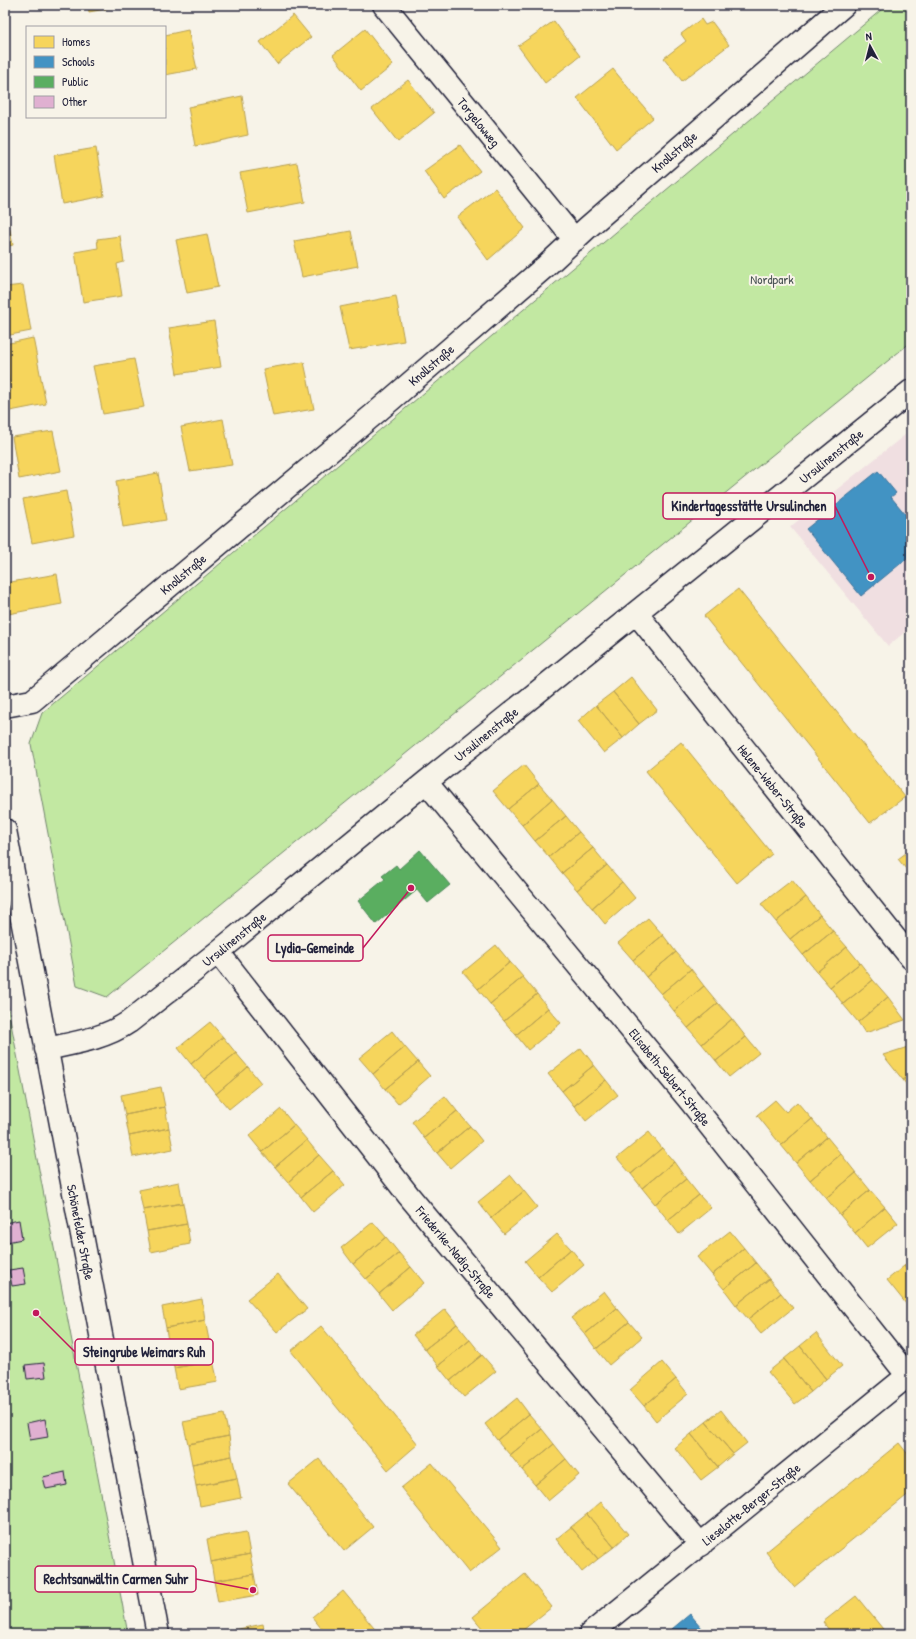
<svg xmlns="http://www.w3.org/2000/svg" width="916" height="1639" viewBox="0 0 916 1639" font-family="'Patrick Hand',sans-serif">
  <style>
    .built { fill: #f0dfe1 }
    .green { fill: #c2e8a2; stroke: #72856e }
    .homes { fill: #f6d55c; stroke: #b69f52 }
    .schools { fill: #4393c3; stroke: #39719a }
    .public { fill: #5aae61; stroke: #498456 }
    .building { fill: #e0b0d1; stroke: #22223b }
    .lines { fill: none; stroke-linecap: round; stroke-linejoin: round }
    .minor-casing { stroke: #22223b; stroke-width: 25 }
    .minor { stroke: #f7f3e8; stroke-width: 22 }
    .labels { text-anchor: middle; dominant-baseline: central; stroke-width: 4; stroke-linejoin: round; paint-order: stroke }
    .street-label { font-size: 13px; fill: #22223b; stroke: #f7f3e8 }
    .park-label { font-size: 13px; fill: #4a5455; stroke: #f7f3e8 }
    .leader { fill: none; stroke: #c2185b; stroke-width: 1.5 }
    .callout-dot { fill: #c2185b; stroke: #f7f3e8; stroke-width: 1.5 }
    .callout { fill: #f7f3e8; stroke: #c2185b; stroke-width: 1.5 }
    .callout-label { font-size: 14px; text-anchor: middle; font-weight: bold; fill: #22223b }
  </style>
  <rect width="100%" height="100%" fill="#f7f3e8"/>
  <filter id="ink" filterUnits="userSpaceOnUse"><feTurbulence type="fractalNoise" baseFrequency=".025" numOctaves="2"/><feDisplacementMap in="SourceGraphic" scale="8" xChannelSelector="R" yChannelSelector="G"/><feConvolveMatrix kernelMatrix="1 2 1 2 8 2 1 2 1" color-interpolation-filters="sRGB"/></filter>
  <g filter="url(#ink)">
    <path class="built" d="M 911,430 L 911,627 L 888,646 L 790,527 Z"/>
    <path class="green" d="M 887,5 L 911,5 L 911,342 L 107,997 L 77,986 L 31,744 L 42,713 Z
      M 5,992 L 128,1634 L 5,1634 Z"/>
    <path class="homes" d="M 88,5 L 127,5 L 89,12 Z
      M 293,15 L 311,37 L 277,64 L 260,42 Z
      M 701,19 L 705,25 L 712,22 L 729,45 L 682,81 L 664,58 L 686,41 L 681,34 Z
      M 554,21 L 580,56 L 545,83 L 518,46 Z
      M 365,29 L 393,65 L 361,91 L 333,55 Z
      M 188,30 L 197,69 L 165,75 L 165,35 Z
      M 613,69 L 653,118 L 616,149 L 577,98 Z
      M 408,80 L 434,113 L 398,142 L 372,109 Z
      M 242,96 L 248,135 L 195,146 L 188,107 Z
      M 460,145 L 480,171 L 444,199 L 424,171 Z
      M 96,148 L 104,196 L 62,204 L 54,155 Z
      M 297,163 L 305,202 L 248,213 L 240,173 Z
      M 495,188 L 525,228 L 488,260 L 457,217 Z
      M 5,206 L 13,245 L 5,247 Z
      M 351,231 L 358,266 L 302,277 L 294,241 Z
      M 207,234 L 218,287 L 187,293 L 176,240 Z
      M 120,236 L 124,262 L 117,264 L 122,296 L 83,302 L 75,252 L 98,248 L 97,239 Z
      M 23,285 L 31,331 L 5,336 L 5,287 Z
      M 396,296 L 404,341 L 349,350 L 340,307 Z
      M 214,321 L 221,367 L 177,374 L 169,328 Z
      M 33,338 L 46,404 L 5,412 L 5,392 L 11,391 L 5,361 L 5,344 Z
      M 134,359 L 144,407 L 103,414 L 93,366 Z
      M 304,362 L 314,409 L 273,416 L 263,369 Z
      M 223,419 L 232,465 L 190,471 L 181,427 Z
      M 53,431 L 61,471 L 19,479 L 12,437 Z
      M 158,473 L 166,520 L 123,527 L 116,481 Z
      M 66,491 L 74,535 L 32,543 L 23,499 Z
      M 57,574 L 62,604 L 8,614 L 5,599 L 5,583 Z
      M 738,589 L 905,797 L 870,823 L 704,616 Z
      M 631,677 L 657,710 L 639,724 L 613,692 Z
      M 613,692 L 639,724 L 623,738 L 596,705 Z
      M 596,705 L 623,738 L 604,753 L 578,721 Z
      M 681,742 L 772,854 L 737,883 L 646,771 Z
      M 524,765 L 539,784 L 508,809 L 493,791 Z
      M 539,784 L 552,799 L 522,825 L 508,809 Z
      M 552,799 L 566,816 L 535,841 L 522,825 Z
      M 566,816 L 579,832 L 549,857 L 535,841 Z
      M 579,832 L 593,848 L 562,873 L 549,857 Z
      M 593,848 L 607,865 L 577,890 L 562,873 Z
      M 911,849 L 911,875 L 898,859 Z
      M 607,865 L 622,882 L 592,908 L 577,890 Z
      M 792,880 L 806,897 L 776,922 L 761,904 Z
      M 622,882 L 635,898 L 605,924 L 592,908 Z
      M 806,897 L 820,915 L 790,939 L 776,922 Z
      M 820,915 L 833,931 L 803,955 L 790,939 Z
      M 648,918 L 663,935 L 633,960 L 618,943 Z
      M 833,931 L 847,947 L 817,972 L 803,955 Z
      M 663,935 L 676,952 L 646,977 L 633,960 Z
      M 496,945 L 510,962 L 478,989 L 463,972 Z
      M 847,947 L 860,963 L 830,987 L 817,972 Z
      M 676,952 L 691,969 L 661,994 L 646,977 Z
      M 510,962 L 523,977 L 490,1004 L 478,989 Z
      M 860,963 L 873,980 L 843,1004 L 830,987 Z
      M 691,969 L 704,986 L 674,1011 L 661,994 Z
      M 523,977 L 537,994 L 504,1021 L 490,1004 Z
      M 873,980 L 888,997 L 858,1022 L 843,1004 Z
      M 704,986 L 718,1003 L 688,1028 L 674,1011 Z
      M 537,994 L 548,1008 L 516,1035 L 504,1021 Z
      M 888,997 L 905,1020 L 865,1033 L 858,1022 Z
      M 718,1003 L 732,1019 L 702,1044 L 688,1028 Z
      M 548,1008 L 561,1023 L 528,1050 L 516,1035 Z
      M 732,1019 L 746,1037 L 716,1061 L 702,1044 Z
      M 210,1022 L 223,1037 L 191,1064 L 178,1048 Z
      M 392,1031 L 405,1047 L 373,1074 L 359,1058 Z
      M 223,1037 L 236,1053 L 204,1079 L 191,1064 Z
      M 746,1037 L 759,1053 L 729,1077 L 716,1061 Z
      M 911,1046 L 911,1074 L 903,1080 L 883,1055 Z
      M 405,1047 L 418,1062 L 385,1089 L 373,1074 Z
      M 581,1048 L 594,1065 L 562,1091 L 548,1074 Z
      M 236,1053 L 248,1067 L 216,1094 L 204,1079 Z
      M 418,1062 L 430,1076 L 398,1104 L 385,1089 Z
      M 594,1065 L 606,1080 L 574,1106 L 562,1091 Z
      M 248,1067 L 261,1083 L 229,1109 L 216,1094 Z
      M 911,1074 L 911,1090 L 903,1080 Z
      M 606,1080 L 618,1095 L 586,1121 L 574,1106 Z
      M 161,1087 L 165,1107 L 125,1115 L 121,1095 Z
      M 445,1096 L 457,1111 L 424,1138 L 412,1122 Z
      M 775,1100 L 786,1112 L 797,1102 L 812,1119 L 781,1145 L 757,1115 Z
      M 165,1107 L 169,1128 L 129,1136 L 125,1115 Z
      M 281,1109 L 294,1125 L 262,1152 L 249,1136 Z
      M 457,1111 L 470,1126 L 437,1153 L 424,1138 Z
      M 812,1119 L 827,1137 L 796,1163 L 781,1145 Z
      M 294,1125 L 307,1140 L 275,1167 L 262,1152 Z
      M 470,1126 L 482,1141 L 450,1168 L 437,1153 Z
      M 169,1128 L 173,1149 L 133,1157 L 129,1136 Z
      M 649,1132 L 662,1148 L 631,1174 L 617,1158 Z
      M 827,1137 L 841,1154 L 810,1180 L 796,1163 Z
      M 307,1140 L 319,1155 L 288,1182 L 275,1167 Z
      M 662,1148 L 674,1162 L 642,1188 L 631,1174 Z
      M 841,1154 L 856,1173 L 826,1198 L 810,1180 Z
      M 319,1155 L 333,1171 L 301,1197 L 288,1182 Z
      M 674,1162 L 686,1179 L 655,1204 L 642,1188 Z
      M 333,1171 L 345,1185 L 313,1212 L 301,1197 Z
      M 856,1173 L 870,1190 L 840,1215 L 826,1198 Z
      M 511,1175 L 524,1191 L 491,1218 L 478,1202 Z
      M 686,1179 L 699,1195 L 668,1220 L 655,1204 Z
      M 179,1182 L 183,1203 L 143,1210 L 139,1190 Z
      M 870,1190 L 885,1207 L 855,1233 L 840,1215 Z
      M 524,1191 L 537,1207 L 504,1234 L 491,1218 Z
      M 699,1195 L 711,1208 L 679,1234 L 668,1220 Z
      M 183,1203 L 187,1224 L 147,1231 L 143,1210 Z
      M 885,1207 L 898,1223 L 867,1248 L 855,1233 Z
      M 373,1222 L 386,1237 L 353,1264 L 341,1248 Z
      M 187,1224 L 190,1244 L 151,1252 L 147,1231 Z
      M 730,1231 L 744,1248 L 712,1275 L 697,1257 Z
      M 557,1234 L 571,1249 L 538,1277 L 525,1261 Z
      M 386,1237 L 399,1253 L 366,1279 L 353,1264 Z
      M 744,1248 L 756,1263 L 724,1289 L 712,1275 Z
      M 571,1249 L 584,1265 L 552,1292 L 538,1277 Z
      M 399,1253 L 411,1267 L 379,1294 L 366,1279 Z
      M 911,1260 L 911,1274 L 904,1266 Z
      M 756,1263 L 769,1279 L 736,1305 L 724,1289 Z
      M 904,1266 L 911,1274 L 911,1310 L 887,1280 Z
      M 411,1267 L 424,1283 L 392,1310 L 379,1294 Z
      M 278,1274 L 307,1309 L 277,1332 L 247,1299 Z
      M 769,1279 L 781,1293 L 748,1319 L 736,1305 Z
      M 604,1291 L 617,1308 L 585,1334 L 571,1318 Z
      M 781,1293 L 793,1308 L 761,1334 L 748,1319 Z
      M 202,1299 L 205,1320 L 166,1328 L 162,1307 Z
      M 617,1308 L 629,1322 L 596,1349 L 585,1334 Z
      M 445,1309 L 457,1324 L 425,1349 L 413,1335 Z
      M 205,1320 L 209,1340 L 169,1348 L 166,1328 Z
      M 629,1322 L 642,1337 L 609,1365 L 596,1349 Z
      M 457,1324 L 470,1340 L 438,1366 L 425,1349 Z
      M 321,1326 L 418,1444 L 388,1470 L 291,1351 Z
      M 816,1333 L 842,1366 L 826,1379 L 800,1346 Z
      M 209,1340 L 213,1361 L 174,1368 L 169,1348 Z
      M 470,1340 L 482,1355 L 450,1381 L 438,1366 Z
      M 800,1346 L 826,1379 L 811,1392 L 784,1359 Z
      M 482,1355 L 496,1371 L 464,1397 L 450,1381 Z
      M 784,1359 L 811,1392 L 795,1404 L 768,1372 Z
      M 213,1361 L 218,1382 L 178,1389 L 174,1368 Z
      M 662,1362 L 676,1379 L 644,1406 L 630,1390 Z
      M 676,1379 L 688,1394 L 656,1421 L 644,1406 Z
      M 517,1398 L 529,1414 L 497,1440 L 485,1424 Z
      M 721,1410 L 747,1443 L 733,1454 L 706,1422 Z
      M 224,1414 L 229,1436 L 188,1444 L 183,1422 Z
      M 529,1414 L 542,1429 L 510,1455 L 497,1440 Z
      M 706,1422 L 733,1454 L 718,1467 L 691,1434 Z
      M 542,1429 L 554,1444 L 522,1470 L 510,1455 Z
      M 691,1434 L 718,1467 L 701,1480 L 675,1448 Z
      M 229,1436 L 232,1456 L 192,1464 L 188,1444 Z
      M 899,1443 L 911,1458 L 911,1492 L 794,1587 L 766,1552 Z
      M 554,1444 L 566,1459 L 535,1485 L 522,1470 Z
      M 232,1456 L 237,1478 L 196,1486 L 192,1464 Z
      M 319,1459 L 373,1527 L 344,1551 L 288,1484 Z
      M 566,1459 L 579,1475 L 548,1501 L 535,1485 Z
      M 432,1463 L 502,1547 L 469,1573 L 401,1488 Z
      M 237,1478 L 241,1498 L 200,1506 L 196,1486 Z
      M 601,1502 L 628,1534 L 614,1547 L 587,1514 Z
      M 587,1514 L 614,1547 L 598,1559 L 571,1527 Z
      M 571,1527 L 598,1559 L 582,1572 L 556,1539 Z
      M 246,1532 L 250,1554 L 211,1562 L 207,1539 Z
      M 250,1554 L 254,1574 L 214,1581 L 211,1562 Z
      M 254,1574 L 258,1595 L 218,1602 L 214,1581 Z
      M 525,1574 L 552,1607 L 518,1634 L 487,1634 L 473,1617 Z
      M 343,1591 L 379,1634 L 326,1634 L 312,1617 Z
      M 856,1596 L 887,1634 L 832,1634 L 823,1622 Z
      M 263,1624 L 265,1634 L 224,1634 L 224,1632 Z"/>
    <path class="schools" d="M 878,471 L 896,493 L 891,497 L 911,521 L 911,555 L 861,596 L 806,529 Z
      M 690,1614 L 707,1634 L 666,1634 Z"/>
    <path class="public" d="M 420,850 L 450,885 L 428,903 L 417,890 L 376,924 L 358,901 L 385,879 L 382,876 L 396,865 L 399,869 Z"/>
    <path class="building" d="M 19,1220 L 22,1239 L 7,1242 L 5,1223 Z
      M 23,1268 L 26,1284 L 12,1286 L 9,1270 Z
      M 44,1363 L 46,1377 L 27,1379 L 25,1365 Z
      M 45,1419 L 48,1437 L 30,1440 L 27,1423 Z
      M 65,1472 L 67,1485 L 46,1489 L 43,1477 Z"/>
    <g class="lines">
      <g class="minor-casing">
        <path id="minor" d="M 384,5 L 575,240
          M 637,614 L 911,958
          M 5,706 L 32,701 L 379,410 L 546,266 L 587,228 L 844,5
          M 426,782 L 691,1102 L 908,1376
          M 5,830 L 158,1634
          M 218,952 L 409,1196 L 701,1545
          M 46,1049 C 74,1043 104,1039 129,1022 L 218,952 L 426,782 L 911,391
          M 590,1634 L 911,1373"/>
      </g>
      <use href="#minor" class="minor"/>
    </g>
  </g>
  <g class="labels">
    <g class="street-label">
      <text transform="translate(479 122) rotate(51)">Torgelowweg</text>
      <text transform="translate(674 152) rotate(-41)">Knollstraße</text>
      <text transform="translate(431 365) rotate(-41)">Knollstraße</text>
      <text transform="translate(831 456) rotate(-39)">Ursulinenstraße</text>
      <text transform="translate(183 574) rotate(-40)">Knollstraße</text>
      <text transform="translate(486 734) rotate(-39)">Ursulinenstraße</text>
      <text transform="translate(773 786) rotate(51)">Helene-Weber-Straße</text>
      <text transform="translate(234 939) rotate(-39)">Ursulinenstraße</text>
      <text transform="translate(670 1077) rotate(51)">Elisabeth-Selbert-Straße</text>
      <text transform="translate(81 1232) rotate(79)">Schönefelder Straße</text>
      <text transform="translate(456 1252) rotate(50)">Friederike-Nadig-Straße</text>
      <text transform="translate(751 1504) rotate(-39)">Lieselotte-Berger-Straße</text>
    </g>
    <g class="park-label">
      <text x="772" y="279">Nordpark</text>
    </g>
  </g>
  <path class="leader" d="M871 577L835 506M411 888L363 948M36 1313L75 1352M253 1590L196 1579"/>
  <g class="callout-dot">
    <circle cx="871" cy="577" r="4"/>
    <circle cx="411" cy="888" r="4"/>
    <circle cx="36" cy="1313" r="4"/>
    <circle cx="253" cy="1590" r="4"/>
  </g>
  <g class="callout">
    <rect x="663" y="493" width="172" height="26" rx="4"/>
    <rect x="268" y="935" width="95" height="26" rx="4"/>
    <rect x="75" y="1339" width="138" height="26" rx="4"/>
    <rect x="35" y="1566" width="161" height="26" rx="4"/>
  </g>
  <g class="callout-label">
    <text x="749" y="511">Kindertagesstätte Ursulinchen</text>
    <text x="315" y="953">Lydia-Gemeinde</text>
    <text x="144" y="1357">Steingrube Weimars Ruh</text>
    <text x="116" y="1584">Rechtsanwältin Carmen Suhr</text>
  </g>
  <rect width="916" height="1639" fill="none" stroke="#f7f3e8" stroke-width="20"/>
  <rect x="10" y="10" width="896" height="1619" fill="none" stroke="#22223b" stroke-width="1.5" filter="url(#ink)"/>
  <rect x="26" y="26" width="140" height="92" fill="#f7f3e8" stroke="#a29fa3"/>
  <rect x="34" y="36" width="20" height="12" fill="#f6d55c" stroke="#a29fa3"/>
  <text x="62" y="46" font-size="12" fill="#22223b">Homes</text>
  <rect x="34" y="56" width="20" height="12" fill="#4393c3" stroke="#a29fa3"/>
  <text x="62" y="66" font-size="12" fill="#22223b">Schools</text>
  <rect x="34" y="76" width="20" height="12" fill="#5aae61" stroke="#a29fa3"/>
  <text x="62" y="86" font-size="12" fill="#22223b">Public</text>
  <rect x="34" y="96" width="20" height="12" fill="#e0b0d1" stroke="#a29fa3"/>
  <text x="62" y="106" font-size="12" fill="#22223b">Other</text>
  <g transform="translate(870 46) rotate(353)" stroke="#f7f3e8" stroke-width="3" paint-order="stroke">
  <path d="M0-3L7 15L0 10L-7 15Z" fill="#22223b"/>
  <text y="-6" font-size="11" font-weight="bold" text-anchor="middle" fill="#22223b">N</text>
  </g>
</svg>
